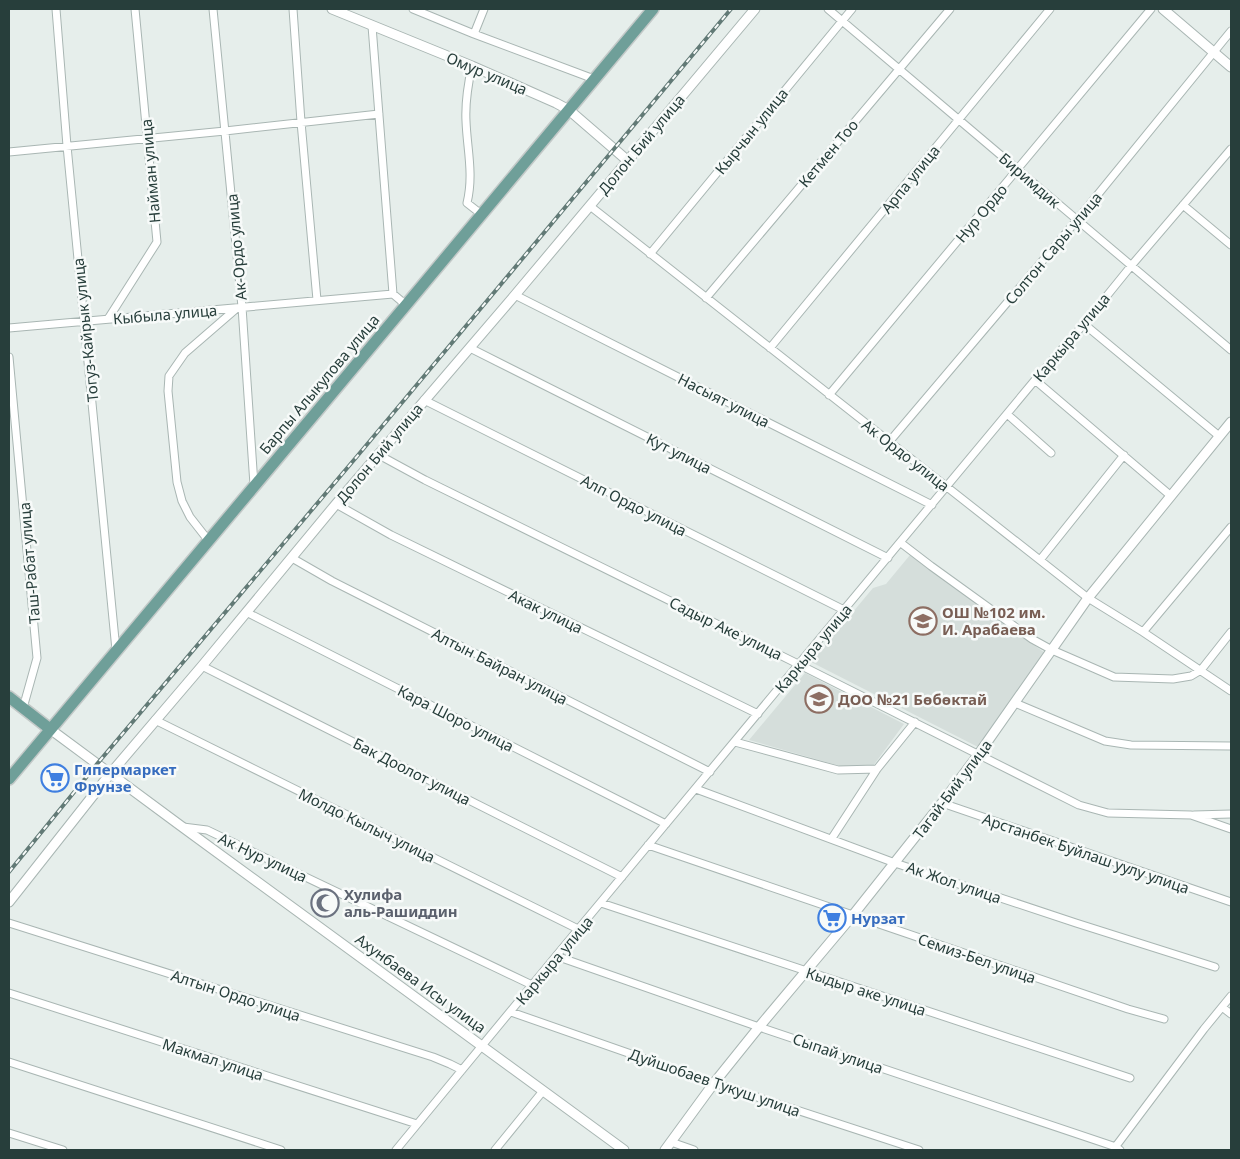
<svg xmlns="http://www.w3.org/2000/svg" width="1240" height="1159" viewBox="0 0 1240 1159" font-family="'Noto Sans',sans-serif">
  <style>
    .built { fill: #d5dedb }
    .lines { fill: none; stroke-linecap: round; stroke-linejoin: round }
    .minor-casing { stroke: #a9b6b3; stroke-width: 9 }
    .tertiary-casing { stroke: #a9b6b3; stroke-width: 11 }
    .primary-casing { stroke: #c3c9c8; stroke-width: 14 }
    .minor { stroke: #fff; stroke-width: 7 }
    .tertiary { stroke: #fff; stroke-width: 9 }
    .primary { stroke: #6f9f99; stroke-width: 11 }
    .rail-casing { stroke: #627a76; stroke-width: 4 }
    .rail { stroke: #f7faf9; stroke-width: 2; stroke-dasharray: 5.5; stroke-linecap: butt }
    .labels { text-anchor: middle; dominant-baseline: central; stroke-width: 5; stroke-linejoin: round; paint-order: stroke }
    .street-label { font-size: 15px; fill: #273e3b; stroke: #f7faf9 }
    .education-label { font-size: 15px; font-weight: bold; fill: #785e54; stroke: #f7faf9; text-anchor: start }
    .shop-label { font-size: 15px; font-weight: bold; fill: #366cbe; stroke: #f7faf9; text-anchor: start }
    .worship-label { font-size: 15px; font-weight: bold; fill: #5b616d; stroke: #f7faf9; text-anchor: start }
  </style>
  <rect width="100%" height="100%" fill="#e6eeeb"/>
  <path class="built" d="M 910,555 L 1045,653 L 978,747 L 811,662 L 873,588 L 886,584 Z
    M 805,673 L 904,724 L 873,766 L 840,766 L 749,740 Z"/>
  <g class="lines">
    <g class="minor-casing">
      <path id="minor" d="M 56,9 L 67,146 L 116,650
        M 213,9 L 242,307 L 254,485
        M 293,9 L 301,122 L 317,300
        M 413,9 L 474,34 L 594,79
        M 828,9 L 1231,350
        M 372,26 L 393,294
        M 474,34 L 484,9
        M 472,66 C 468,84 465,102 466,121 C 467,149 474,174 467,203 L 481,214
        M 9,152 L 225,131 L 379,114
        M 1183,205 L 1231,245
        M 590,206 L 1088,598 L 1143,632 L 1231,691
        M 650,254 L 852,9
        M 515,295 L 932,505
        M 706,298 L 950,9
        M 108,319 L 157,242 L 135,9
        M 1084,324 L 1219,436
        M 9,328 L 393,294 L 406,305
        M 470,348 L 888,558
        M 770,348 L 1050,9
        M 9,357 L 37,658 L 23,708
        M 1035,380 L 1171,496
        M 829,395 L 1151,9
        M 424,400 L 844,610
        M 1007,414 L 1051,453
        M 889,442 L 1077,220 L 1231,31
        M 379,455 L 425,480 L 794,662 L 1079,805 L 1108,813 L 1191,815 L 1231,829
        M 336,504 L 391,535 L 758,714
        M 208,540 L 190,517 L 182,501 L 177,482 L 168,391 L 169,376 L 185,353 L 237,308
        M 901,543 L 931,566 L 1032,639 L 1052,650 L 1114,677 L 1173,679 L 1191,676 L 1201,670 L 1231,632
        M 292,558 L 332,581 L 710,772
        M 1040,560 L 1124,455
        M 246,612 L 666,824
        M 1143,632 L 1231,527
        M 202,666 L 622,877
        M 1015,703 L 1105,741 L 1131,745 L 1231,746
        M 155,720 L 578,929
        M 735,742 L 838,770 L 877,769
        M 696,789 L 895,863 L 1076,923 L 1215,967
        M 942,803 L 1231,902
        M 1194,815 L 1231,814
        M 183,827 L 207,830 L 532,985
        M 832,838 L 877,769 L 915,722
        M 648,845 L 1128,1009 L 1164,1019
        M 601,903 L 1130,1078
        M 9,923 L 433,1057 L 450,1064 L 462,1070
        M 556,956 L 759,1027 L 1116,1147 L 1120,1150
        M 9,993 L 417,1124
        M 1222,1007 L 1231,1014
        M 511,1012 L 714,1083 L 919,1150
        M 9,1062 L 281,1150
        M 9,1133 L 63,1150
        M 671,1142 L 694,1150
        M 396,1150 L 556,956 L 1035,380 L 1084,324 L 1131,266 L 1231,149
        M 495,1150 L 543,1091
        M 1113,1150 L 1204,1029 L 1231,996"/>
    </g>
    <g class="tertiary-casing">
      <path id="tertiary" d="M 332,9 L 472,66 L 556,103 L 569,110 L 628,161
        M 1163,9 L 1231,67
        M 50,729 L 181,826 L 624,1150
        M 9,902 L 110,774 L 202,666 L 336,504 L 515,295 L 755,9
        M 665,1150 L 714,1083 L 759,1027 L 853,915 L 942,803 L 978,755 L 1088,598 L 1231,422"/>
    </g>
    <g class="primary-casing">
      <path id="primary" d="M 9,697 L 50,729
        M 9,779 L 406,305 L 653,9"/>
    </g>
    <use href="#minor" class="minor"/>
    <use href="#tertiary" class="tertiary"/>
    <use href="#primary" class="primary"/>
    <g class="rail-casing">
      <path id="rail" d="M 9,872 L 97,764 L 359,454 L 731,9"/>
    </g>
    <use href="#rail" class="rail"/>
  </g>
  <defs>
    <g id="school-ring" transform="scale(1.4375)"><circle r="9.5" fill="#f7faf9" stroke="#8d6e63" stroke-width="1.5"/><path d="M0-5L7-2L0 1L-7-2ZM-4 1L0 2.5L4 1V4Q0 6-4 4Z" fill="#8d6e63"/></g>
    <g id="supermarket-ring" transform="scale(1.4375)"><circle r="9.5" fill="#f7faf9" stroke="#3f7fe0" stroke-width="1.5"/><path d="M-6-5.5h2.5l.6 2H6L4.5 2H-2.5L-4.4-4H-6ZM-1.5 3.2a1.3 1.3 0 1 0 .1 0ZM3 3.2a1.3 1.3 0 1 0 .1 0Z" fill="#3f7fe0"/></g>
    <g id="mosque-ring" transform="scale(1.4375)"><circle r="9.5" fill="#f7faf9" stroke="#6b7280" stroke-width="1.5"/><path d="M3.5-4.9A6 6 0 1 0 3.5 4.9A5 5 0 1 1 3.5-4.9Z" fill="#6b7280"/></g>
  </defs>
  <g fill-rule="evenodd">
    <use href="#school-ring" x="923" y="621"/>
    <use href="#school-ring" x="819" y="699"/>
    <use href="#supermarket-ring" x="55" y="778"/>
    <use href="#mosque-ring" x="325" y="903"/>
    <use href="#supermarket-ring" x="832" y="918"/>
  </g>
  <g class="labels">
    <g class="street-label">
      <text transform="translate(487 73) rotate(23)">Омур улица</text>
      <text transform="translate(751 131) rotate(-51)">Кырчын улица</text>
      <text transform="translate(641 144) rotate(-50)">Долон Бий улица</text>
      <text transform="translate(828 153) rotate(-50)">Кетмен Тоо</text>
      <text transform="translate(150 171) rotate(-95)">Найман улица</text>
      <text transform="translate(910 179) rotate(-51)">Арпа улица</text>
      <text transform="translate(1030 180) rotate(41)">Биримдик</text>
      <text transform="translate(981 213) rotate(-50)">Нур Ордо</text>
      <text transform="translate(236 247) rotate(-95)">Ак-Ордо улица</text>
      <text transform="translate(1053 248) rotate(-50)">Солтон Сары улица</text>
      <text transform="translate(165 314) rotate(-5)">Кыбыла улица</text>
      <text transform="translate(85 330) rotate(-96)">Тогуз-Кайрык улица</text>
      <text transform="translate(1071 337) rotate(-50)">Каркыра улица</text>
      <text transform="translate(319 384) rotate(-50)">Барпы Алыкулова улица</text>
      <text transform="translate(724 400) rotate(27)">Насыят улица</text>
      <text transform="translate(379 453) rotate(-50)">Долон Бий улица</text>
      <text transform="translate(679 453) rotate(27)">Кут улица</text>
      <text transform="translate(906 455) rotate(38)">Ак Ордо улица</text>
      <text transform="translate(634 505) rotate(27)">Алп Ордо улица</text>
      <text transform="translate(29 563) rotate(-95)">Таш-Рабат улица</text>
      <text transform="translate(546 611) rotate(26)">Акак улица</text>
      <text transform="translate(726 628) rotate(26)">Садыр Аке улица</text>
      <text transform="translate(813 648) rotate(-50)">Каркыра улица</text>
      <text transform="translate(500 666) rotate(27)">Алтын Байран улица</text>
      <text transform="translate(456 718) rotate(27)">Кара Шоро улица</text>
      <text transform="translate(412 771) rotate(27)">Бак Доолот улица</text>
      <text transform="translate(952 789) rotate(-53)">Тагай-Бий улица</text>
      <text transform="translate(367 825) rotate(26)">Молдо Кылыч улица</text>
      <text transform="translate(1086 853) rotate(19)">Арстанбек Буйлаш уулу улица</text>
      <text transform="translate(263 857) rotate(25)">Ак Нур улица</text>
      <text transform="translate(954 882) rotate(19)">Ак Жол улица</text>
      <text transform="translate(977 958) rotate(19)">Семиз-Бел улица</text>
      <text transform="translate(554 960) rotate(-50)">Каркыра улица</text>
      <text transform="translate(421 983) rotate(36)">Ахунбаева Исы улица</text>
      <text transform="translate(866 991) rotate(18)">Кыдыр аке улица</text>
      <text transform="translate(236 995) rotate(18)">Алтын Ордо улица</text>
      <text transform="translate(838 1053) rotate(19)">Сыпай улица</text>
      <text transform="translate(213 1059) rotate(18)">Макмал улица</text>
      <text transform="translate(715 1082) rotate(19)">Дуйшобаев Тукуш улица</text>
    </g>
    <g class="education-label">
      <text x="942" y="612">ОШ №102 им.<tspan x="942" dy="17">И. Арабаева</tspan></text>
      <text x="838" y="699">ДОО №21 Бөбөктай</text>
    </g>
    <g class="shop-label">
      <text x="74" y="769">Гипермаркет<tspan x="74" dy="17">Фрунзе</tspan></text>
      <text x="851" y="918">Нурзат</text>
    </g>
    <g class="worship-label">
      <text x="344" y="894">Хулифа<tspan x="344" dy="17">аль-Рашиддин</tspan></text>
    </g>
  </g>
  <rect width="1240" height="1159" fill="none" stroke="#273e3b" stroke-width="20"/>
</svg>
